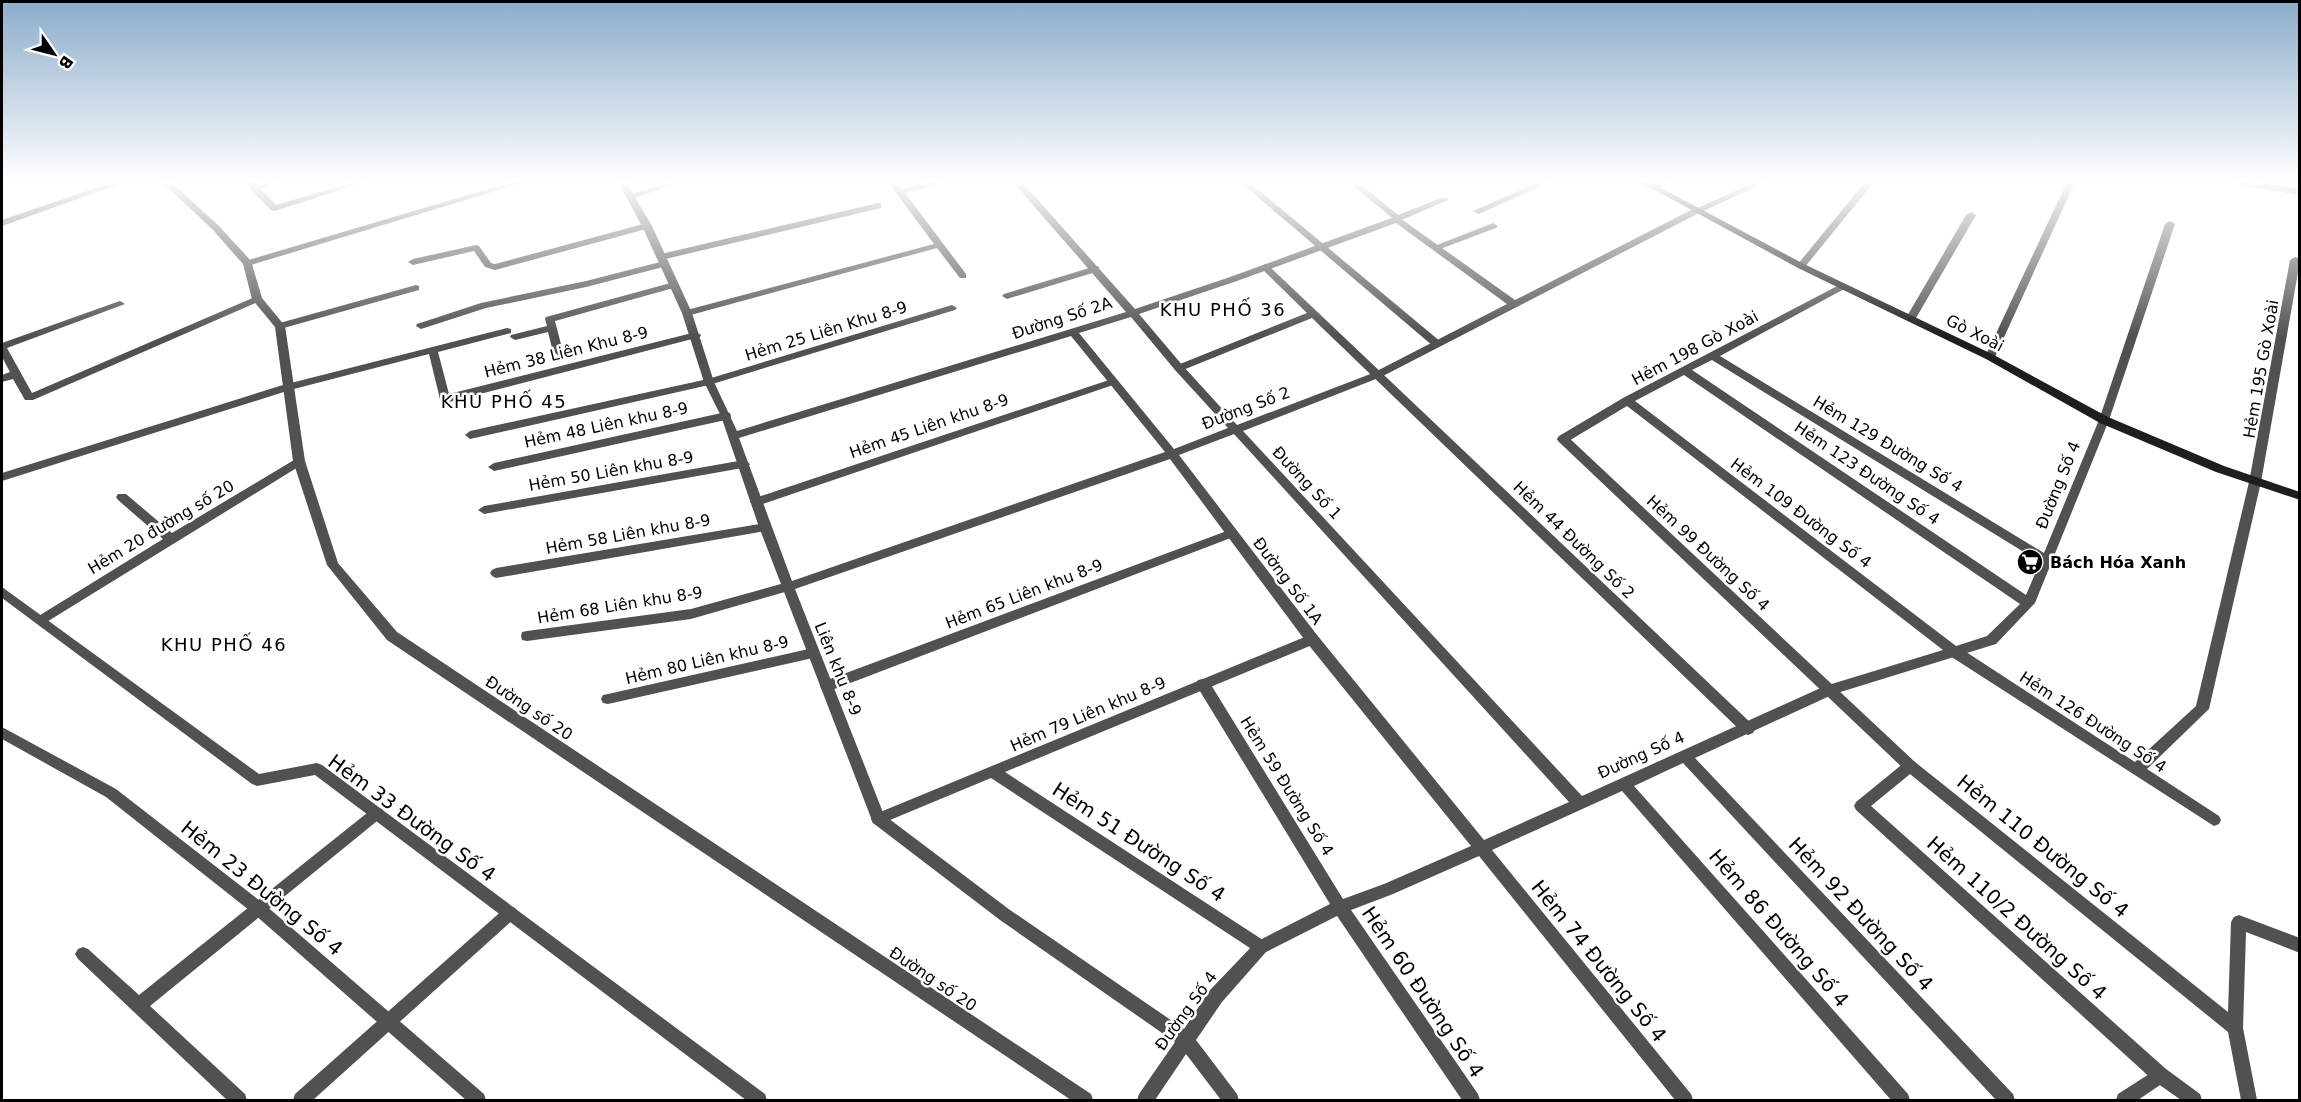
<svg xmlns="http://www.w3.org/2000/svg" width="2301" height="1102" viewBox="0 0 2301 1102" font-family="'DejaVu Sans',sans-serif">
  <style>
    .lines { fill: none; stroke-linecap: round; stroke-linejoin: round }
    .lane { fill: #515151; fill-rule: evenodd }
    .street { fill: #515151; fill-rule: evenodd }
    .secondary { fill: #1e1e1e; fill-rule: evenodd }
    .labels { text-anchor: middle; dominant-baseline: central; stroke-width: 5; stroke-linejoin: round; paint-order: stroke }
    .street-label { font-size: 16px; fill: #000; stroke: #fff }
    .poi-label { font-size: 16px; font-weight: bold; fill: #000; stroke: #fff; text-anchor: start }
    .neighbourhood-label { font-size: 18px; letter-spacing: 1.5px; fill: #000; stroke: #fff }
    .near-street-label { font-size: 20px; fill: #000; stroke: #fff }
  </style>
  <rect width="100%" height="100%" fill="#fff"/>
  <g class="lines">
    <path class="lane" d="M 246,182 L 255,182 L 257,184 L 265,182 L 278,182 L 261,189 L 276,205 L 353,182 L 366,182 L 274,211 L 271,210 L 251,190 Z
      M 512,182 L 525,182 L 251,265 L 248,266 L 243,263 L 245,261 Z
      M 670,182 L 683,182 L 630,199 L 626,196 Z
      M 888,182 L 896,182 L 902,189 L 927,182 L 940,182 L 939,184 L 905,193 L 966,274 L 966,278 L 960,278 L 937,248 L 687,316 L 682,313 L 683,311 L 934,244 Z
      M 1240,182 L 1249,182 L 1441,342 L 1441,346 L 1433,346 Z
      M 1349,182 L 1358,182 L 1398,215 L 1441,198 L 1447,198 L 1448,200 L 1397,222 Z
      M 1539,182 L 1550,182 L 1481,213 L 1478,214 L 1473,211 Z
      M 1755,182 L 1766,182 L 1699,213 L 1696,214 L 1691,211 Z
      M 2234,182 L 2253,182 L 2300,189 L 2300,195 L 2238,185 Z
      M 878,203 L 881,204 L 881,208 L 661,260 L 656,257 L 661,254 Z
      M 1971,212 L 1976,215 L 1916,318 L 1915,320 L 1907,320 L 1906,318 L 1966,215 Z
      M 2170,221 L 2175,224 L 2109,420 L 2104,424 L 2100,423 L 2099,420 L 2165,224 Z
      M 647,223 L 652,226 L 650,228 L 495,270 L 485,267 L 474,251 L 413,265 L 408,262 L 413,259 L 476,245 L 479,246 L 491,263 L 495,264 Z
      M 1493,223 L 1498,226 L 1496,228 L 1440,249 L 1434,249 L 1432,247 Z
      M 2295,257 L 2298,258 L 2300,261 L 2261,482 L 2209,709 L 2147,769 L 2219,816 L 2221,820 L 2219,824 L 2214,826 L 1950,656 L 1949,652 L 1950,648 L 1955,647 L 1960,648 L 2135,762 L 2196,706 L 2249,482 L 2290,260 Z
      M 664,261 L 669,264 L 667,266 L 586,287 L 486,308 L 421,329 L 416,326 L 417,324 L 481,303 L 586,281 Z
      M 1265,264 L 1268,265 L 1753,725 L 1755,729 L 1753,733 L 1748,735 L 1743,733 L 1312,318 L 1183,370 L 1175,370 L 1174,368 L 1175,366 L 1307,313 L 1262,269 L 1260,267 Z
      M 1096,266 L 1099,267 L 1099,271 L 1010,298 L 1007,299 L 1002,296 L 1004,294 Z
      M 674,282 L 679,285 L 677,287 L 555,321 L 563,352 L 562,354 L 558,355 L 553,352 L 548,332 L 515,340 L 510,337 L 511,335 L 547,326 L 545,319 L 546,317 Z
      M 416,285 L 419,286 L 419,290 L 280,329 L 275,326 L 276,324 Z
      M 257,296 L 260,297 L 260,301 L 33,400 L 25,400 L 13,379 L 2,382 L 2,375 L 10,372 L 2,357 L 2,343 L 117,302 L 120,301 L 125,304 L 7,348 L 32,393 Z
      M 952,305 L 957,308 L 955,310 L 709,385 L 470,439 L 465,435 L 470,431 L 708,379 Z
      M 507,328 L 511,329 L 511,333 L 438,352 L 449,394 L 696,332 L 701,335 L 700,337 L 445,403 L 440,399 L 429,354 L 290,390 L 2,481 L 2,473 L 283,385 Z
      M 1112,379 L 1116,380 L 1117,382 L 1116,384 L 760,505 L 756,506 L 750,502 L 752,499 Z
      M 726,412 L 730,413 L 731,416 L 730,419 L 494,471 L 488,467 L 494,463 Z
      M 1563,435 L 1567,436 L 1915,762 L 2228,1012 L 2231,922 L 2234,917 L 2239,915 L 2300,938 L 2300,953 L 2246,932 L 2243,1028 L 2257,1100 L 2241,1100 L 2228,1032 L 1905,770 L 1559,442 L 1557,439 Z
      M 299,457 L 303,458 L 305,461 L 303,464 L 45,623 L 37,623 L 35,620 L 37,617 L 163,539 L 118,500 L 116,497 L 118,494 L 126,494 L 172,533 Z
      M 744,460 L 750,464 L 748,467 L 484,514 L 478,510 L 484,506 Z
      M 765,523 L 771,527 L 765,531 L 496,578 L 492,576 L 490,573 L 492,570 L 496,568 Z
      M 1232,529 L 1238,533 L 1236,536 L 832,690 L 827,691 L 822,690 L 820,686 L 822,682 Z
      M 788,582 L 792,584 L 794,587 L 792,590 L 691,619 L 527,641 L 522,640 L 521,636 L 522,632 L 527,631 L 691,609 Z
      M 1312,634 L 1317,635 L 1318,639 L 1317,643 L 1005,772 L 1266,942 L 1269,947 L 1266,952 L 1261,954 L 1256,952 L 991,778 L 878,825 L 873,823 L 871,819 L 873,815 Z
      M 813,648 L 818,649 L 819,653 L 818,657 L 813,658 L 608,704 L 603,703 L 601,699 L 603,695 L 608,694 Z
      M 377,807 L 382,809 L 384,813 L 382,817 L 150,1006 L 245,1094 L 247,1100 L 227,1100 L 78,959 L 75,954 L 78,949 L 83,947 L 88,949 L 139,995 L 372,809 Z
      M 510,906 L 515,908 L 518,913 L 515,918 L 313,1100 L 293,1100 L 295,1094 L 505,908 Z
      M 2160,1067 L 2166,1069 L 2168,1075 L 2166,1081 L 2138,1100 L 2116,1100 L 2118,1094 Z"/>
    <path class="street" d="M 113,182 L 125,182 L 2,226 L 2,220 Z
      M 162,182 L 171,182 L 218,225 L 251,261 L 262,298 L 285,326 L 305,461 L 338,563 L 397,632 L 1091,1094 L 1093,1100 L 1071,1100 L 387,640 L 327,565 L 293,461 L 275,327 L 252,299 L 243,264 L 212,229 Z
      M 618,182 L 626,182 L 652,226 L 692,313 L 714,382 L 737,431 L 1126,312 L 1013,182 L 1022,182 L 1135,309 L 1230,277 L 1397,216 L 1515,300 L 1693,209 L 1699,209 L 1699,213 L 1381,377 L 1243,431 L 1582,796 L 1825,686 L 1943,650 L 1627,406 L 1567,442 L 1559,442 L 1557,439 L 1559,436 L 1623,398 L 1843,283 L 1848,286 L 1846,288 L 1720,356 L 2044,553 L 2099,420 L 2104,416 L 2108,417 L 2109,420 L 2035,603 L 1996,644 L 1834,694 L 1695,758 L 2013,1094 L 2015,1100 L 1996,1100 L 1683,763 L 1634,786 L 1908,1094 L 1910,1100 L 1891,1100 L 1622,791 L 1492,850 L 1691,1094 L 1693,1100 L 1675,1100 L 1479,856 L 1393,894 L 1351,910 L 1478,1094 L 1480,1100 L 1462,1100 L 1337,916 L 1266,952 L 1222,1002 L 1196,1040 L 1237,1094 L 1239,1100 L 1221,1100 L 1186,1054 L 1155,1100 L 1137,1100 L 1139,1094 L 1175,1042 L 1000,920 L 873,823 L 759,527 L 721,416 L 704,382 L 682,313 L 642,226 ZM 1396,223 L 1507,304 L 1373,373 L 1237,425 L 1183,366 L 1139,314 L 1237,281 ZM 1131,317 L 1175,370 L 1228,428 L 1174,449 L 1079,333 ZM 1071,336 L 1165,452 L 792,581 L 739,438 ZM 1712,360 L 2040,562 L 2026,595 L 1692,370 ZM 1684,375 L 2020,604 L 1987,636 L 1956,646 L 1635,401 ZM 1234,434 L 1569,802 L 1484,840 L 1317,635 L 1179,455 ZM 1170,459 L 1307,643 L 1471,846 L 1384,884 L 1343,899 L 1208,680 L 1203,679 L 1198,680 L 1196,684 L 1198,688 L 1330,904 L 1256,942 L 1210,990 L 1184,1029 L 1010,910 L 884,815 L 795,589 Z
      M 1660,182 L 1672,182 L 1654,190 L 1650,187 Z
      M 1865,182 L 1874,182 L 1804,268 L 1798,268 L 1798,264 Z
      M 2067,182 L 2075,182 L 1995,357 L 1994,359 L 1986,359 L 1985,357 Z
      M 2,587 L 259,774 L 317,763 L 322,765 L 765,1094 L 767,1100 L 746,1100 L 315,775 L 257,786 L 252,784 L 2,598 Z
      M 2,727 L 116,789 L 264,904 L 484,1094 L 486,1100 L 466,1100 L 254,914 L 106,797 L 2,739 Z
      M 1910,760 L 1915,762 L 1917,766 L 1915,770 L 1871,806 L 2166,1069 L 2200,1094 L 2202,1100 L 2181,1100 L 2154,1081 L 1856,810 L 1854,806 L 1856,802 L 1905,762 Z"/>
    <path class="secondary" d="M 1640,182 L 1650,182 L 1804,264 L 1994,355 L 2108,417 L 2224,466 L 2300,492 L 2300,500 L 2216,472 L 2100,423 L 1986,359 L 1798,268 Z"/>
  </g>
  <linearGradient id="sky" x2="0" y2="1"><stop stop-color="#8baccb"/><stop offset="0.54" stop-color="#fff"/><stop offset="1" stop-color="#fff" stop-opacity="0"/></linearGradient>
  <rect width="2301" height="336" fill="url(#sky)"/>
  <defs>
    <g id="supermarket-disc" transform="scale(1.35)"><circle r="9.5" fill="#000" stroke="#fff"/><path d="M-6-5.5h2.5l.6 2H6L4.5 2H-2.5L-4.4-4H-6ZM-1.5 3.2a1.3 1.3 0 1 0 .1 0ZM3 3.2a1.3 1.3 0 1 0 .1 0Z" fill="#fff"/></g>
  </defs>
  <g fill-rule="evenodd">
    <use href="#supermarket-disc" x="2030" y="562"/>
  </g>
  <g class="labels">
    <g class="street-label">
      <text transform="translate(1062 318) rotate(-18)">Đường Số 2A</text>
      <text transform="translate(826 331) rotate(-17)">Hẻm 25 Liên Khu 8-9</text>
      <text transform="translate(1975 333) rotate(27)">Gò Xoài</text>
      <text transform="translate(1695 348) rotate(-28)">Hẻm 198 Gò Xoài</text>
      <text transform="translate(566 352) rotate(-14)">Hẻm 38 Liên Khu 8-9</text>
      <text transform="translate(2261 369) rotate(-80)">Hẻm 195 Gò Xoài</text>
      <text transform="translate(1246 408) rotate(-21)">Đường Số 2</text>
      <text transform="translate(606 425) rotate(-12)">Hẻm 48 Liên khu 8-9</text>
      <text transform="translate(929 426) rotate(-19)">Hẻm 45 Liên khu 8-9</text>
      <text transform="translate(1888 444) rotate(31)">Hẻm 129 Đường Số 4</text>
      <text transform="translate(611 471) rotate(-10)">Hẻm 50 Liên khu 8-9</text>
      <text transform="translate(1867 473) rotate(34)">Hẻm 123 Đường Số 4</text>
      <text transform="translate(1307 483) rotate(47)">Đường Số 1</text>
      <text transform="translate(2058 485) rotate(-68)">Đường Số 4</text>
      <text transform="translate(1801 513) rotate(37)">Hẻm 109 Đường Số 4</text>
      <text transform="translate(161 527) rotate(-31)">Hẻm 20 đường số 20</text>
      <text transform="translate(628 534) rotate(-10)">Hẻm 58 Liên khu 8-9</text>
      <text transform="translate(1574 540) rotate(44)">Hẻm 44 Đường Số 2</text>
      <text transform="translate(1708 553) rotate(43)">Hẻm 99 Đường Số 4</text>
      <text transform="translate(1288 581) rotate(53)">Đường Số 1A</text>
      <text transform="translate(1024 594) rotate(-21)">Hẻm 65 Liên khu 8-9</text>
      <text transform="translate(620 605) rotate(-9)">Hẻm 68 Liên khu 8-9</text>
      <text transform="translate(707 660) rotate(-13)">Hẻm 80 Liên khu 8-9</text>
      <text transform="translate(838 669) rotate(68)">Liên khu 8-9</text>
      <text transform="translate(529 708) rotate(34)">Đường số 20</text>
      <text transform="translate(1088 714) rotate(-23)">Hẻm 79 Liên khu 8-9</text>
      <text transform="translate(2093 722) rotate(33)">Hẻm 126 Đường Số 4</text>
      <text transform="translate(1641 755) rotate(-24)">Đường Số 4</text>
      <text transform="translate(1287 786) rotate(58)">Hẻm 59 Đường Số 4</text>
      <text transform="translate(933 979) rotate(34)">Đường số 20</text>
      <text transform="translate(1186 1011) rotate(-54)">Đường Số 4</text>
    </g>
    <g class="poi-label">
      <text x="2050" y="562">Bách Hóa Xanh</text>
    </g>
    <g class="neighbourhood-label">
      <text x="1223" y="309">KHU PHỐ 36</text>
      <text x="504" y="401">KHU PHỐ 45</text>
      <text x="224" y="644">KHU PHỐ 46</text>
    </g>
    <g class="near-street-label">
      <text transform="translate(412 818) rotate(36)">Hẻm 33 Đường Số 4</text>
      <text transform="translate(1139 842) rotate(33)">Hẻm 51 Đường Số 4</text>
      <text transform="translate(2043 846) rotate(39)">Hẻm 110 Đường Số 4</text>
      <text transform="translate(262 888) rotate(39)">Hẻm 23 Đường Số 4</text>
      <text transform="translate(1861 914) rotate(47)">Hẻm 92 Đường Số 4</text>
      <text transform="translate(2017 918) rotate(42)">Hẻm 110/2 Đường Số 4</text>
      <text transform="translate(1779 928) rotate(49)">Hẻm 86 Đường Số 4</text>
      <text transform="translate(1599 961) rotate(51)">Hẻm 74 Đường Số 4</text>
      <text transform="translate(1423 992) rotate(56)">Hẻm 60 Đường Số 4</text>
    </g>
  </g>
  <rect width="2301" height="1102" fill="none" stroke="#000000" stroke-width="6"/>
  <g transform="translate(54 54) rotate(125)" stroke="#ffffff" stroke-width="4.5" paint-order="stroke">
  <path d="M0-4.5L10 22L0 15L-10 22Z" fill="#000000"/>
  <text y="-9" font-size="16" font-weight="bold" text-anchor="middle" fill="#000000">B</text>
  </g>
</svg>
